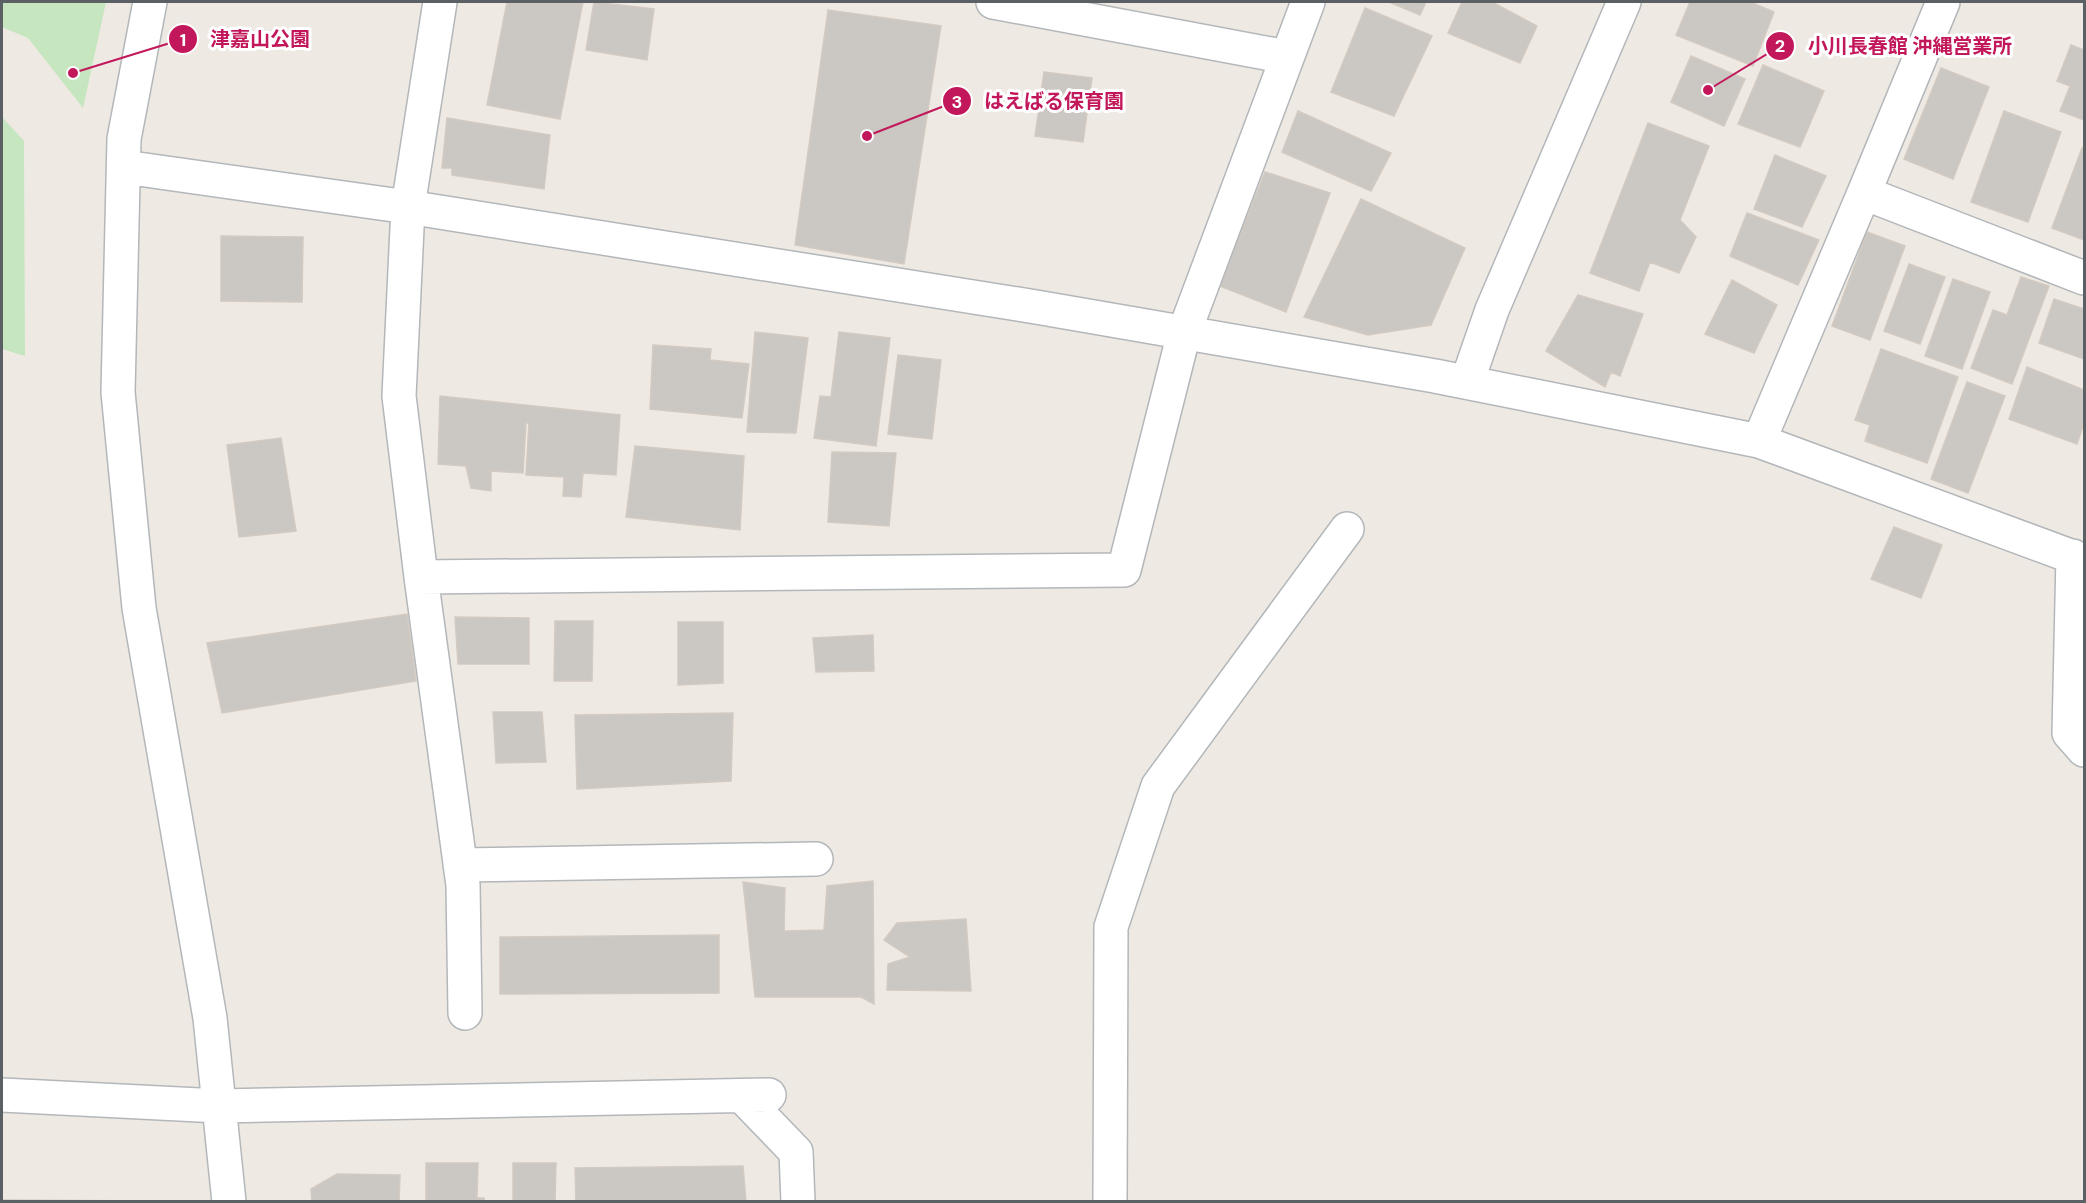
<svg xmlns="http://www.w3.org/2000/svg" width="2086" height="1203" viewBox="0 0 2086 1203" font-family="'DM Sans','Noto Sans JP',sans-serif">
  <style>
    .green { fill: #c5e6be }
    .building { fill: #cbc7c2; stroke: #d3cac1; stroke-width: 1.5 }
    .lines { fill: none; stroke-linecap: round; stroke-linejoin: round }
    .minor-casing { stroke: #b3b7ba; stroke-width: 36 }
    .minor { stroke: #fff; stroke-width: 33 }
    .leader { fill: none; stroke: #c2185b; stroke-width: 2 }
    .callout-dot { fill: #c2185b; stroke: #fff; stroke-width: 2 }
    .mark-label { font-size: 18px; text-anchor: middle; font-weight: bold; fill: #fff }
    .callout-label { font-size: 20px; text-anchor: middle; font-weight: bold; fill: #c2185b; stroke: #fff; stroke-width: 6; stroke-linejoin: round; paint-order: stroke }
  </style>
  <rect width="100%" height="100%" fill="#eeeae3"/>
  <path class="green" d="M 2,2 L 106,2 L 83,108 L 28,38 L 2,27 Z
    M 2,117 L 24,141 L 25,356 L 2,349 Z"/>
  <path class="building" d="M 507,2 L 583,2 L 560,119 L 487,105 Z
    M 594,2 L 654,9 L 647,60 L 586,50 Z
    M 1389,2 L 1426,2 L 1420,15 Z
    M 1462,2 L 1492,2 L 1537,26 L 1520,63 L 1448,33 Z
    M 1690,2 L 1750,2 L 1774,12 L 1753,66 L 1676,35 Z
    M 1365,8 L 1432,36 L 1394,116 L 1331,92 Z
    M 828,10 L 941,26 L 904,264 L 795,245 Z
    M 2071,45 L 2084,50 L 2084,120 L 2060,111 L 2070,86 L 2057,81 Z
    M 1691,56 L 1745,79 L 1724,126 L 1671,102 Z
    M 1763,65 L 1824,91 L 1800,147 L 1738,124 Z
    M 1941,68 L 1989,87 L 1953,179 L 1904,159 Z
    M 1044,72 L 1092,78 L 1083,142 L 1035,136 Z
    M 1298,111 L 1391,153 L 1371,191 L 1282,152 Z
    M 2004,111 L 2061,132 L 2028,222 L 1971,202 Z
    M 447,118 L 550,135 L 544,189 L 452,175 L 452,168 L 442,168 Z
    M 1648,123 L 1709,146 L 1680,220 L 1696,237 L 1679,273 L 1650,262 L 1639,291 L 1590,273 Z
    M 2082,148 L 2084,149 L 2084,240 L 2052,228 Z
    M 1775,155 L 1826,176 L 1802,227 L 1754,209 Z
    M 1265,172 L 1330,193 L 1286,312 L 1220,286 Z
    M 1361,199 L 1465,248 L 1431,325 L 1368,335 L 1304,317 Z
    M 1747,213 L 1819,240 L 1798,285 L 1730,256 Z
    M 1867,232 L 1905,246 L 1870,340 L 1832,326 Z
    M 221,236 L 303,237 L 302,302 L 221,301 Z
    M 1909,264 L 1945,277 L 1920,344 L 1884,331 Z
    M 2021,277 L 2049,286 L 2012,384 L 1971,368 L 1993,310 L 2007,315 Z
    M 1953,279 L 1990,292 L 1962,369 L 1925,356 Z
    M 1732,280 L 1777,305 L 1754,353 L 1705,334 Z
    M 1578,295 L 1643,314 L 1620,376 L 1611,372 L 1605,387 L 1546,351 Z
    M 2054,299 L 2084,309 L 2084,359 L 2039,343 Z
    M 755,332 L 808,338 L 796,433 L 747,432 Z
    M 839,332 L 890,338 L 876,446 L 814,438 L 820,396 L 831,397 Z
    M 653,345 L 711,349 L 710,360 L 749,364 L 742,418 L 650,409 Z
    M 1881,349 L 1958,377 L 1927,463 L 1865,441 L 1870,425 L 1855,420 Z
    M 898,355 L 941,360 L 932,439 L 888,434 Z
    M 2027,367 L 2084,390 L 2084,423 L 2077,444 L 2009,419 Z
    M 1967,382 L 2005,396 L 1968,493 L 1931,479 Z
    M 440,396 L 620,415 L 616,475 L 583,473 L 581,497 L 563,496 L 564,477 L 526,475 L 529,423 L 526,423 L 523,473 L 491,471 L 491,491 L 471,488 L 466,466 L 438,464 Z
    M 281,438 L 296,531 L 239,537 L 227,445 Z
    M 635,446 L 744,456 L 740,530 L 626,517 Z
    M 832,452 L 896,453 L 889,526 L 828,522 Z
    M 1894,527 L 1942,545 L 1921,598 L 1871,579 Z
    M 407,614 L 416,681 L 222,713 L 207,643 Z
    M 455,617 L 529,618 L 529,664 L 458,664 Z
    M 555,621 L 593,621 L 592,681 L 554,681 Z
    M 678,622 L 723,622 L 723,683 L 678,685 Z
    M 873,635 L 874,671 L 816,672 L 813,638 Z
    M 493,712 L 542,712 L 546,762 L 496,763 Z
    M 733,713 L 731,781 L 577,789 L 575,715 Z
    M 873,881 L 874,1004 L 861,997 L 755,997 L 743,882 L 785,888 L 784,931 L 824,930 L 827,886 Z
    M 966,919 L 971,991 L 887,990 L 888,964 L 910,957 L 884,940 L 897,923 Z
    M 719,935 L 719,993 L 500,994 L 500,937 Z
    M 426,1163 L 478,1163 L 477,1198 L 484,1198 L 484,1202 L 426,1202 Z
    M 513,1163 L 556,1163 L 555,1202 L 505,1202 L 513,1201 Z
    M 743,1166 L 746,1202 L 576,1202 L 575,1168 Z
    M 337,1174 L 400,1175 L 399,1202 L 312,1202 L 311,1189 Z
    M 2,1200 L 162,1201 L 2,1202 Z"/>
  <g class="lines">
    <g class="minor-casing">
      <path id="minor" d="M 150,2 L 124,139 L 118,392 L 139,608 L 210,1018 L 229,1202
        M 440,2 L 408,207 L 1036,307 L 1435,376 L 1759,441 L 1864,193 L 2084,278
        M 993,2 L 1287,57
        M 124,167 L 408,207 L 399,396 L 421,577 L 463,885 L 465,1013
        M 1864,193 L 1943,2
        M 1467,382 L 1492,310 L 1624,2
        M 1759,441 L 2084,561
        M 2073,556 L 2069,733 L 2084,750
        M 421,577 L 1124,570 L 1184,333 L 1308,2
        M 460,865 L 816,859
        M 2,1095 L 219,1106 L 769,1095
        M 742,1096 L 796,1152 L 798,1202
        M 1110,1202 L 1111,927 L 1158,786 L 1347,529"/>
    </g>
    <use href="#minor" class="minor"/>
  </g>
  <path class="leader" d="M73 73L183 39M1708 90L1780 46M867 136L957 101"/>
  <g class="callout-dot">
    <circle cx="73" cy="73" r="6"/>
    <circle cx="1708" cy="90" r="6"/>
    <circle cx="867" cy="136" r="6"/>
    <circle cx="183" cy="39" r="15"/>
    <circle cx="1780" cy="46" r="15"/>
    <circle cx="957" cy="101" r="15"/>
  </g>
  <g class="mark-label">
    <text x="183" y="46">1</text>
    <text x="1780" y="52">2</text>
    <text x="957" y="108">3</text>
  </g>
  <g class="callout-label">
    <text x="260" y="46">津嘉山公園</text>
    <text x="1910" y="53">小川長春館 沖縄営業所</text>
    <text x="1054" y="108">はえばる保育園</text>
  </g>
  <rect width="2086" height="1203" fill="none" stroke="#5b6064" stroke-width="6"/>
</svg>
